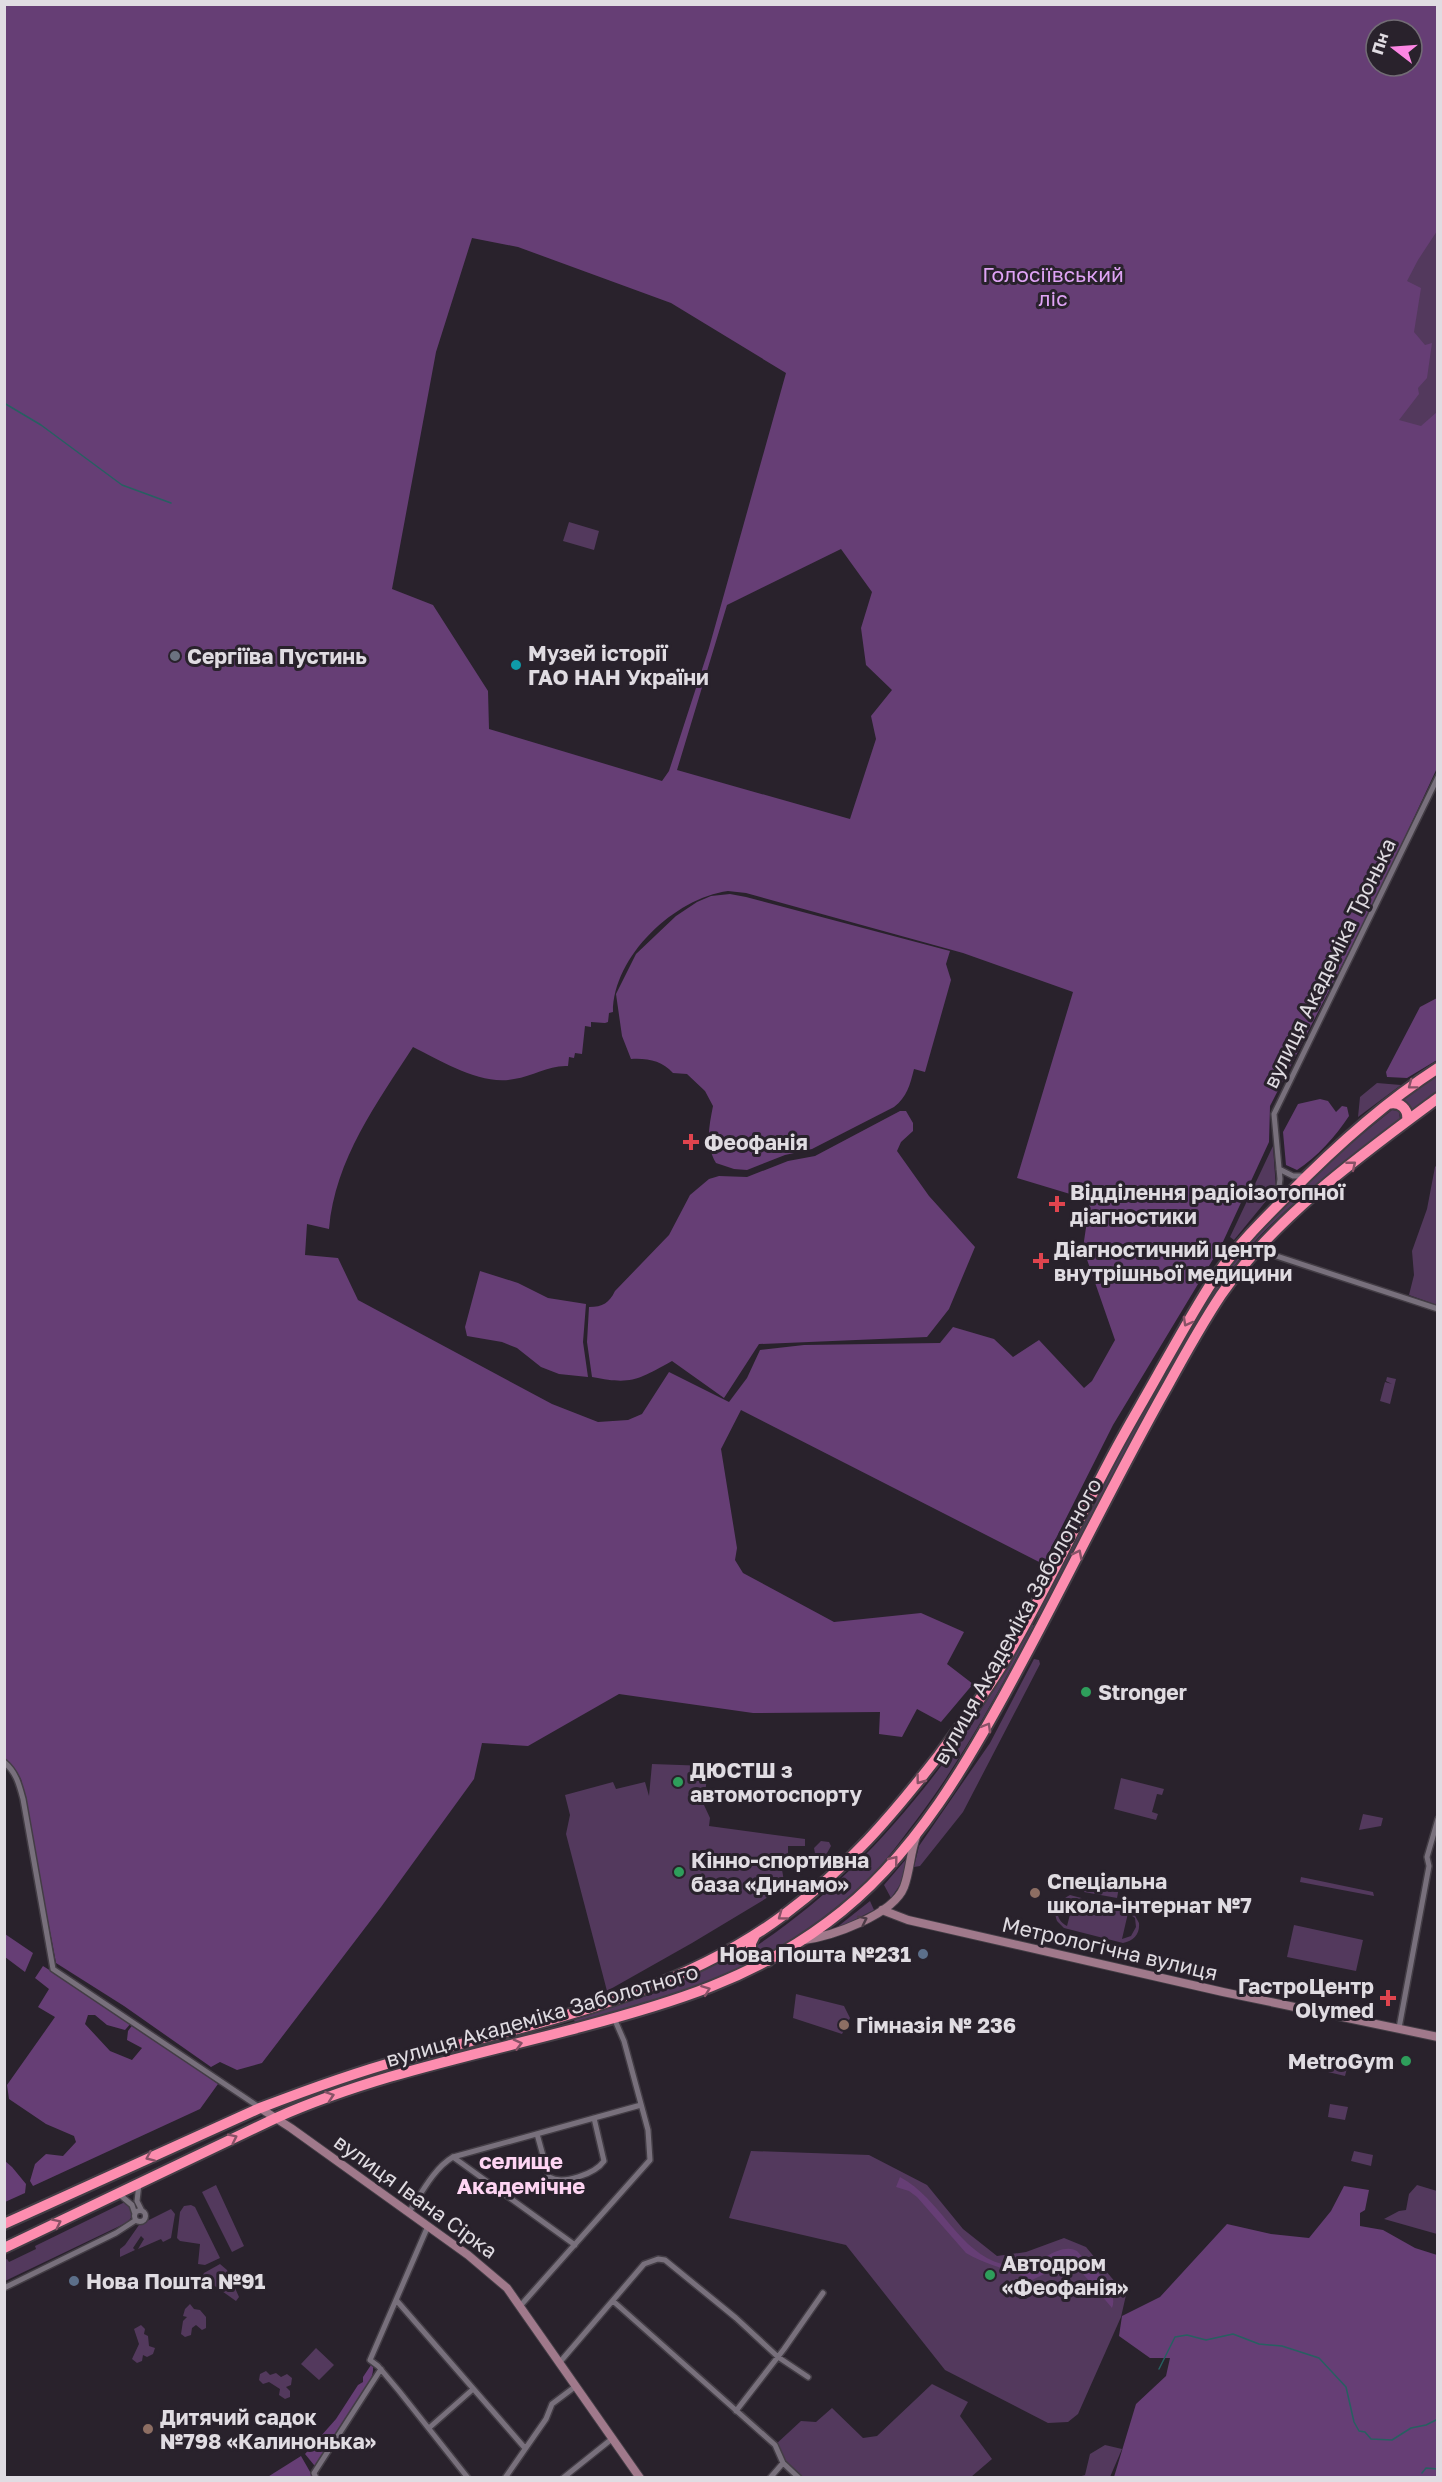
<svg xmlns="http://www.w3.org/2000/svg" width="1442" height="2482" viewBox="0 0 1442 2482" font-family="'Golos Text',sans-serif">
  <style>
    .green { fill: #53395d; fill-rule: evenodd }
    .forest { fill: #663e75; fill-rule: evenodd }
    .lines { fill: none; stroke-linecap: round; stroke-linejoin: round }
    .stream { stroke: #276061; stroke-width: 1.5 }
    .street-casing { stroke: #433d45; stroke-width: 8 }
    .secondary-casing { stroke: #433d45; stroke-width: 10 }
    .highway-casing { stroke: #433d45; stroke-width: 14 }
    .street { stroke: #78707c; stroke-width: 5 }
    .secondary { stroke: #a0798b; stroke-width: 8 }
    .highway { stroke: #fd8daf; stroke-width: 10 }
    .oneway { stroke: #885267 }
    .oneway2 { stroke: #4d3c48 }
    .worship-dot { fill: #6b7280; stroke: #29222c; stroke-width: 2 }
    .culture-dot { fill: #0f9aa8; stroke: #29222c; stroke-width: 2 }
    .health-dot { fill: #e0444e; stroke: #29222c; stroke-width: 2 }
    .leisure-dot { fill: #2e9e5b; stroke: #29222c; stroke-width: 2 }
    .education-dot { fill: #8d6e63; stroke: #29222c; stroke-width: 2 }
    .service-dot { fill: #5c6f8a; stroke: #29222c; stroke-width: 2 }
    .labels { text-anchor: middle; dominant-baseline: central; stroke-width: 6; stroke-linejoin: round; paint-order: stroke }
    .park-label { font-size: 21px; fill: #dfa3f5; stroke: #29222c }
    .poi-label { font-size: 21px; font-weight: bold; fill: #e0dce2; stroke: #29222c; text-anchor: start }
    .street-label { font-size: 21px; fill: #e0dce2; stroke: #29222c }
    .neighbourhood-label { font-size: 22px; font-weight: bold; fill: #fed5f3; stroke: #29222c }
  </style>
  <rect width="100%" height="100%" fill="#29222c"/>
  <path class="green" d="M 1437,215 L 1437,455 L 1307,405 Z
    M 569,522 L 599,531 L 594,550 L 563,541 Z
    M 1437,1072 L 1437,1093 L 1412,1111 L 1408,1103 L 1400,1097 Z
    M 1377,1083 L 1401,1085 L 1358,1117 L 1360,1097 Z
    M 1392,1110 L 1399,1111 L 1400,1119 C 1352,1158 1299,1194 1257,1239 C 1216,1283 1189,1336 1160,1388 C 1119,1463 1079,1538 1040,1614 L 1034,1620 L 1126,1443 L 1220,1281 L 1255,1236 L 1289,1200 L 1336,1155 Z
    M 1273,1146 L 1276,1189 L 1234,1240 L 1230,1237 Z
    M 1437,1165 L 1437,1305 L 1409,1295 L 1414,1275 L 1412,1251 L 1427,1209 L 1435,1167 Z
    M 1387,1377 L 1396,1379 L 1390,1404 L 1380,1401 L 1385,1382 L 1392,1384 L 1386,1381 Z
    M 1032,1625 L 1034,1625 C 996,1697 958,1767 908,1831 C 896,1847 884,1863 870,1877 C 839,1908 802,1934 764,1956 L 756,1955 L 756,1946 C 873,1869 965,1746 1032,1625 Z
    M 1034,1659 L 1039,1660 L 1040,1664 L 963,1812 L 920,1866 L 914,1867 L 919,1846 L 990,1743 Z
    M 652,1764 L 708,1766 L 704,1805 L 710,1818 L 709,1826 L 805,1839 L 805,1846 L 788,1846 L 788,1853 L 780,1858 L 785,1887 L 692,1943 L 607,1991 L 566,1834 L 570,1815 L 565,1795 L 613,1782 L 616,1789 L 645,1782 L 649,1796 Z
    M 1121,1778 L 1164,1789 L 1162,1795 L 1157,1794 L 1152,1812 L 1158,1814 L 1156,1820 L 1114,1809 Z
    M 1363,1814 L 1383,1818 L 1381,1826 L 1359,1830 Z
    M 821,1841 L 829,1842 L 831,1846 L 822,1862 L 817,1864 L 814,1848 Z
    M 907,1858 L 904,1879 L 891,1898 L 884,1885 Z
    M 1088,1875 L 1120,1882 L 1117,1898 L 1084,1892 Z
    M 1301,1877 L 1373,1892 L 1374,1896 L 1300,1882 Z
    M 1070,1895 L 1127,1910 L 1134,1914 L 1139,1923 C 1140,1934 1134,1941 1123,1943 L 1064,1928 L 1057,1921 C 1052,1908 1059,1901 1070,1895 ZM 1068,1899 L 1074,1899 L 1067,1926 C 1054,1919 1055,1905 1068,1899 ZM 1128,1913 L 1135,1918 L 1136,1927 L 1131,1936 L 1122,1939 Z
    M 870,1901 L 874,1910 L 831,1932 Z
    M 1294,1925 L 1363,1940 L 1356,1971 L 1287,1957 Z
    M 742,1951 L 750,1963 C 695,1992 634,2006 575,2022 L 574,2020 L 661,1991 Z
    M 796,1994 L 844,2006 L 850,2018 L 842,2034 L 793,2018 Z
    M 1331,2059 L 1348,2064 L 1345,2076 L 1328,2072 Z
    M 1330,2104 L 1348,2107 L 1345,2120 L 1328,2117 Z
    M 751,2151 L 869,2155 L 927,2185 L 963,2229 L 997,2256 L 1026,2252 L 1064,2238 L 1086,2247 L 1126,2295 L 1121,2317 L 1078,2414 L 1068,2422 L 1048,2423 L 945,2370 L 846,2245 L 729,2218 Z
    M 1354,2151 L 1373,2155 L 1371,2166 L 1351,2161 Z
    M 216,2185 L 244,2246 L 232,2252 L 202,2192 Z
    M 1417,2185 L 1437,2191 L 1437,2234 L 1384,2219 L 1399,2211 L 1406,2210 L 1409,2194 Z
    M 125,2202 L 131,2207 L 133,2215 L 128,2222 L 5,2281 L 5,2260 L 7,2259 L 9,2262 L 36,2249 L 35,2246 Z
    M 191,2205 L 195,2207 L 220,2258 L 205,2265 L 198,2264 L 200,2244 L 180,2241 L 177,2238 L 180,2212 L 184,2206 Z
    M 171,2209 L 175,2214 L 171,2238 L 163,2242 L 161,2239 L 138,2249 L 144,2239 L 141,2236 L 133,2248 L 135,2250 L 120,2257 L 120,2249 L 125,2245 L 139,2225 Z
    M 220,2264 L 227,2270 L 239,2297 L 236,2301 L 202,2277 L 204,2273 Z
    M 190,2304 L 194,2309 L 200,2310 L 206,2317 L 206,2328 L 202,2330 L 196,2325 L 192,2328 L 191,2335 L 185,2337 L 181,2334 L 183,2321 L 187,2317 L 183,2316 L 185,2309 Z
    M 141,2325 L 145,2329 L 144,2334 L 148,2336 L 149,2346 L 155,2348 L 153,2354 L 147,2357 L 143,2355 L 142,2361 L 137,2363 L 132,2359 L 139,2344 L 134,2329 Z
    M 316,2348 L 334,2365 L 319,2380 L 301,2364 Z
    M 266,2371 L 270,2375 L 276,2373 L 281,2377 L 287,2374 L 292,2378 L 291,2385 L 286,2387 L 290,2391 L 290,2397 L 285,2399 L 279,2395 L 280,2389 L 269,2382 L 263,2384 L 259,2380 L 260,2374 Z
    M 932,2384 L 968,2402 L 960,2416 L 992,2459 L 971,2477 L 799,2477 L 783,2463 L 775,2445 L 801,2421 L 816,2422 L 832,2408 L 863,2438 L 877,2436 Z
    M 1105,2445 L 1122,2449 L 1110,2477 L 1078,2477 L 1085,2475 L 1090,2454 Z"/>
  <path class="forest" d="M 4,5 L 1437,5 L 1437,231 L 1418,260 L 1407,281 L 1421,288 L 1414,332 L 1425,345 L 1432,343 L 1427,378 L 1418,388 L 1419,394 L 1399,420 L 1421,426 L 1437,412 L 1437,768 L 1380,891 L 1270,1106 L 1269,1142 L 1221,1246 L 1113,1425 L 1043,1564 L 741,1410 L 721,1449 L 737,1548 L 735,1560 L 743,1573 L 834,1622 L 921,1613 L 964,1632 L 947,1664 L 973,1684 L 941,1722 L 917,1709 L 902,1737 L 879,1734 L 880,1712 L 753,1713 L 619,1694 L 528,1746 L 482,1743 L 474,1779 L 381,1907 L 262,2063 L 237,2070 L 220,2062 L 211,2067 L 124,2006 L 56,1963 L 21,1779 L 5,1758 ZM 1376,30 L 1412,30 L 1412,66 L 1376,66 ZM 472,238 L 518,247 L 671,303 L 786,373 L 709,648 L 669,771 L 662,781 L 489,729 L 488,691 L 433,605 L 392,589 L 436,352 ZM 841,549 L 872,592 L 861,628 L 866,665 L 892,690 L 871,716 L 876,739 L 850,819 L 677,770 L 727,605 ZM 728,891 L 746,893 L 963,953 L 1073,992 L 1017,1178 L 1090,1200 L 1083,1248 L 1115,1340 L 1092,1381 L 1084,1388 L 1039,1340 L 1013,1357 L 994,1339 L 953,1327 L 940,1343 L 804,1345 L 760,1350 L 747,1378 L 729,1402 L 669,1372 L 642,1414 L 628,1420 L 598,1422 L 552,1404 L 358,1300 L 338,1258 L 305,1255 L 307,1224 L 329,1229 C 335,1159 377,1103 413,1047 C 442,1061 481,1086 514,1079 C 534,1076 548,1065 568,1066 L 569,1057 L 574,1058 L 575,1053 L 582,1054 L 585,1026 L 591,1027 L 591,1022 L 605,1023 L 608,1022 L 609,1013 L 613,1012 C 613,956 675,898 728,891 Z
    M 730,894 L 746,897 L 950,951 L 946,964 L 951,980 L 925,1072 L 914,1069 C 910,1085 907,1097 894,1107 L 812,1149 L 785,1155 L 747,1170 L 734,1169 L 716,1163 C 705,1144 709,1127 713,1106 L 705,1091 L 687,1074 L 673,1073 C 662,1061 648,1058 631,1059 L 622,1036 L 616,994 L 636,954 L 676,916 L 697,902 L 711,896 Z
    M 1437,998 L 1437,1060 L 1407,1078 L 1387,1077 L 1386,1072 L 1420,1007 Z
    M 1320,1099 L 1328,1101 L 1336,1112 L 1342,1106 L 1347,1107 L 1349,1116 C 1336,1136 1316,1158 1297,1170 L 1286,1165 L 1283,1132 L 1298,1104 Z
    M 900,1111 L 906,1111 L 913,1123 L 913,1131 L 901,1142 L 897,1151 L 929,1196 L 975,1247 L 949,1309 L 927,1337 L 759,1344 L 724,1398 L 672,1361 C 637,1380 632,1385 592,1377 L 587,1342 L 589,1307 C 603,1307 609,1303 615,1291 L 669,1235 L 690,1195 L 709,1179 L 719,1176 L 747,1177 L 788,1161 L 815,1156 Z
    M 480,1271 L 518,1283 L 548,1298 L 586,1304 L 583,1342 L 588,1377 L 559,1374 L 541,1367 L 517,1348 L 502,1342 L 467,1336 L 465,1327 Z
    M 5,1934 L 33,1953 L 25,1972 L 5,1957 Z
    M 43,1966 L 132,2022 L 125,2030 L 107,2025 L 95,2015 L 88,2015 L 85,2024 L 110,2051 L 132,2060 L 142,2048 L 127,2040 L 128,2031 L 134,2023 L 218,2084 L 200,2109 L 33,2186 L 30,2181 L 35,2164 L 46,2154 L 63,2156 L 76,2142 L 74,2136 L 46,2124 L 9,2099 L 7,2085 L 55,2017 L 38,2007 L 49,1989 L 35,1978 Z
    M 5,2161 L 12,2167 L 26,2184 L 25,2193 L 5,2202 Z
    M 900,2177 C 941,2199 959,2253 1002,2264 C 1009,2265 1018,2267 1025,2266 C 1042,2262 1061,2242 1077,2251 C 1089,2265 1120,2288 1112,2308 L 1078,2268 L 1067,2263 L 1032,2280 C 1011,2269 987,2266 966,2253 L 917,2197 L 909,2191 L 896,2187 Z
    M 1344,2186 L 1369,2190 L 1365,2210 L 1360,2213 L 1360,2226 L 1383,2230 L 1415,2248 L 1437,2255 L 1437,2477 L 1114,2477 L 1136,2404 L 1166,2376 L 1170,2358 L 1150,2358 L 1119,2336 L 1122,2316 L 1160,2297 L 1227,2224 L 1271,2234 L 1309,2238 L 1331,2211 Z
    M 371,2365 L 373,2367 C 375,2388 331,2445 318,2465 L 314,2465 L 305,2454 L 336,2419 L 358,2385 L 363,2382 L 363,2377 Z
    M 301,2456 L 313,2477 L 266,2478 Z"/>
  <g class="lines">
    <path class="stream" d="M 4,403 L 41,425 L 122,485 L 171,503
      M 1159,2369 L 1175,2337 L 1187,2335 L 1206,2340 L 1233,2334 L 1259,2344 L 1282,2346 L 1319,2358 L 1346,2387 L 1354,2422 L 1359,2431 L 1365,2432 L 1371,2439 L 1392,2440 L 1411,2428 L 1426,2425 L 1438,2419
      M 1422,2473 L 1426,2468 L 1438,2469
      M 1411,2478 L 1412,2477"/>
    <g class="street-casing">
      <path id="street" d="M 1279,1169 L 1293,1176 L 1303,1176
        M 1277,1202 L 1280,1179 L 1274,1114 L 1438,777
        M 1258,1250 L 1438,1309
        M 4,1762 C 16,1772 19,1784 23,1799 L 53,1969 L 259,2107
        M 1399,2028 L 1429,1866 L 1427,1857 L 1438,1819
        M 537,2134 L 549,2177 C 563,2185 595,2174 604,2161 L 594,2118
        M 453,2157 L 575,2245
        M 139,2184 L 137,2201 L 142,2211
        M 119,2194 L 132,2205 L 135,2214
        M134.5 2216a5.5 5.5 0 1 1 11 0a5.5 5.5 0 1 1-11 0Z
        M 409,2212 C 421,2194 434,2168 453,2157 L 641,2105
        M 428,2226 L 370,2360 L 378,2366 L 399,2391 L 468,2478
        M 4,2288 L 116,2233 L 136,2220
        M 397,2301 L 524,2447
        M 613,2301 L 775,2445 L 783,2463 L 799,2478
        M 521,2305 L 650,2160 L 648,2130 L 624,2041 L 614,2018
        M 560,2362 L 644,2264 L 658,2259 L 665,2260 L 736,2318 L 778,2357 L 808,2377
        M 736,2411 L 784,2349 L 823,2293
        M 429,2428 L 472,2390
        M 316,2478 L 314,2473 L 381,2369
        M 505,2478 L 546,2419 L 552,2404 L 576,2386
        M 563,2478 L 613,2438
        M 770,2478 L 783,2463"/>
    </g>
    <g class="secondary-casing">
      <path id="secondary" d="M 882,1910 L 908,1920 L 1223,1992 L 1438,2037
        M 804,1940 C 832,1936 893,1915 904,1887 C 910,1871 910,1854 916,1837
        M 260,2108 L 291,2128 L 468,2255 L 507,2288 L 640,2478"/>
    </g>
    <g class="highway-casing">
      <path id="highway" d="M 1388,1104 C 1400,1101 1409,1109 1407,1121
        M 755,1935 L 751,1943 L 751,1954 L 759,1961 L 768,1961
        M 4,2224 L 260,2108 C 307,2090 353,2073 401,2060 C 533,2023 673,1998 785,1914 C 848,1867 891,1817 939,1755 C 962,1724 986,1693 1005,1660 C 1043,1596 1074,1528 1109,1462 C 1125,1431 1144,1400 1161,1369 C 1179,1338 1196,1306 1216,1276 C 1236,1247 1262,1221 1287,1196 C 1333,1149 1382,1104 1438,1068
        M 4,2248 L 276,2118 C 372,2075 480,2054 581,2027 C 672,2003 752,1979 828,1922 C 915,1858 972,1756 1022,1662 C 1071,1571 1116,1477 1167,1387 C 1184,1356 1201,1325 1221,1295 C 1275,1217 1361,1155 1438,1098"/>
    </g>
    <use href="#street" class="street"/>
    <use href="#secondary" class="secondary"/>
    <use href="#highway" class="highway"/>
  </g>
  <defs><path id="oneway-chevron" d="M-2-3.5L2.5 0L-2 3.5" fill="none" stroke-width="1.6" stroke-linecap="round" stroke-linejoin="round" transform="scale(1.5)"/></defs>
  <g class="oneway">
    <use href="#oneway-chevron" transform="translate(1412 1085) rotate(143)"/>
    <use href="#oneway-chevron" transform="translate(1352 1165) rotate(-39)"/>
    <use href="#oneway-chevron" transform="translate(1187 1322) rotate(119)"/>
    <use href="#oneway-chevron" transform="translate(1078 1554) rotate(-63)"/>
    <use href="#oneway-chevron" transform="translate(987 1727) rotate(-60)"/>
    <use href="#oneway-chevron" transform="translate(920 1780) rotate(127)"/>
    <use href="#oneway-chevron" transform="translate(894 1860) rotate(-51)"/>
    <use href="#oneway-chevron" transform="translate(782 1916) rotate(144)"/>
    <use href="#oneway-chevron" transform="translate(706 1990) rotate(-21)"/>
    <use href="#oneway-chevron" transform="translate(518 2044) rotate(-15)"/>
    <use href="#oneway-chevron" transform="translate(330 2096) rotate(-19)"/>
    <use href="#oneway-chevron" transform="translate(233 2138) rotate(-26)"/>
    <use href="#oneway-chevron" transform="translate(150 2157) rotate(156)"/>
    <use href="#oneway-chevron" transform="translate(57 2223) rotate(-26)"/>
  </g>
  <use class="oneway2" href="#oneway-chevron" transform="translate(863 1920) rotate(-26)"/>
  <circle class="worship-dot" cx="175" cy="656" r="6"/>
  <circle class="culture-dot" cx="516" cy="665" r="6"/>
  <g class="health-dot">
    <path d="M688 1133h6v6h6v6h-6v6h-6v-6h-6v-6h6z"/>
    <path d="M1054 1195h6v6h6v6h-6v6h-6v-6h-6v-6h6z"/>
    <path d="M1038 1252h6v6h6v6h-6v6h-6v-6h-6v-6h6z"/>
    <path d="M1385 1989h6v6h6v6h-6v6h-6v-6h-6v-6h6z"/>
  </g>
  <g class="leisure-dot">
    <circle cx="1086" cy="1692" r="6"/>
    <circle cx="678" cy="1782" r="6"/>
    <circle cx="679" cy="1872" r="6"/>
    <circle cx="1406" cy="2061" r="6"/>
    <circle cx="990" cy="2275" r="6"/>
  </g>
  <g class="education-dot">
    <circle cx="1035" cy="1893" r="6"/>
    <circle cx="844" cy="2025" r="6"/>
    <circle cx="148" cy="2429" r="6"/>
  </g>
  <g class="service-dot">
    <circle cx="923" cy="1954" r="6"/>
    <circle cx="74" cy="2281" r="6"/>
  </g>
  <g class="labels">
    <g class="park-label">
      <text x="1053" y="274">Голосіївський<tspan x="1053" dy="24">ліс</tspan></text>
    </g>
    <g class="poi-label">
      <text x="528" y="653">Музей історії<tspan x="528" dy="24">ГАО НАН України</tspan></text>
      <text x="187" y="656">Сергіїва Пустинь</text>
      <text x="704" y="1142">Феофанія</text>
      <text x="1070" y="1192">Відділення радіоізотопної<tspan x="1070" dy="24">діагностики</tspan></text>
      <text x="1054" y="1249">Діагностичний центр<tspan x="1054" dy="24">внутрішньої медицини</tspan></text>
      <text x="1098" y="1692">Stronger</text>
      <text x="690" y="1770">ДЮСТШ з<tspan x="690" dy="24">автомотоспорту</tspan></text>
      <text x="691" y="1860">Кінно-спортивна<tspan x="691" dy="24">база «Динамо»</tspan></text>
      <text x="1047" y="1881">Спеціальна<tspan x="1047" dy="24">школа-інтернат №7</tspan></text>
      <text x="911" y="1954" text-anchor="end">Нова Пошта №231</text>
      <text x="1374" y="1986" text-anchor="end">ГастроЦентр<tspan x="1374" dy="24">Olymed</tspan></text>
      <text x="856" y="2025">Гімназія № 236</text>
      <text x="1394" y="2061" text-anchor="end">MetroGym</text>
      <text x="1002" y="2263">Автодром<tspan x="1002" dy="24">«Феофанія»</tspan></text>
      <text x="86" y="2281">Нова Пошта №91</text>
      <text x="160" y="2417">Дитячий садок<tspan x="160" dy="24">№798 «Калинонька»</tspan></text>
    </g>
    <g class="street-label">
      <text transform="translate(1329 963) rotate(-64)">вулиця Академіка Тронька</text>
      <text transform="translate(1017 1621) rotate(-61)">вулиця Академіка Заболотного</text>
      <text transform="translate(1110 1948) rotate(13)">Метрологічна вулиця</text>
      <text transform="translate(542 2015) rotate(-16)">вулиця Академіка Заболотного</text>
      <text transform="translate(416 2196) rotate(36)">вулиця Івана Сірка</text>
    </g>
    <g class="neighbourhood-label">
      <text x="521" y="2160">селище<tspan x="521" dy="25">Академічне</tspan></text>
    </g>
  </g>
  <rect width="1442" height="2482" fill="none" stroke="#e0dce2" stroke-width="12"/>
  <g transform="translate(1394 48) rotate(287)"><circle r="28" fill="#29222c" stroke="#726c75" stroke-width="1.5"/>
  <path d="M0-4.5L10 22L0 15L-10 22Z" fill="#fc86e4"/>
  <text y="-9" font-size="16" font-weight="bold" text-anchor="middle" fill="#e0dce2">Пн</text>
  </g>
</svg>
